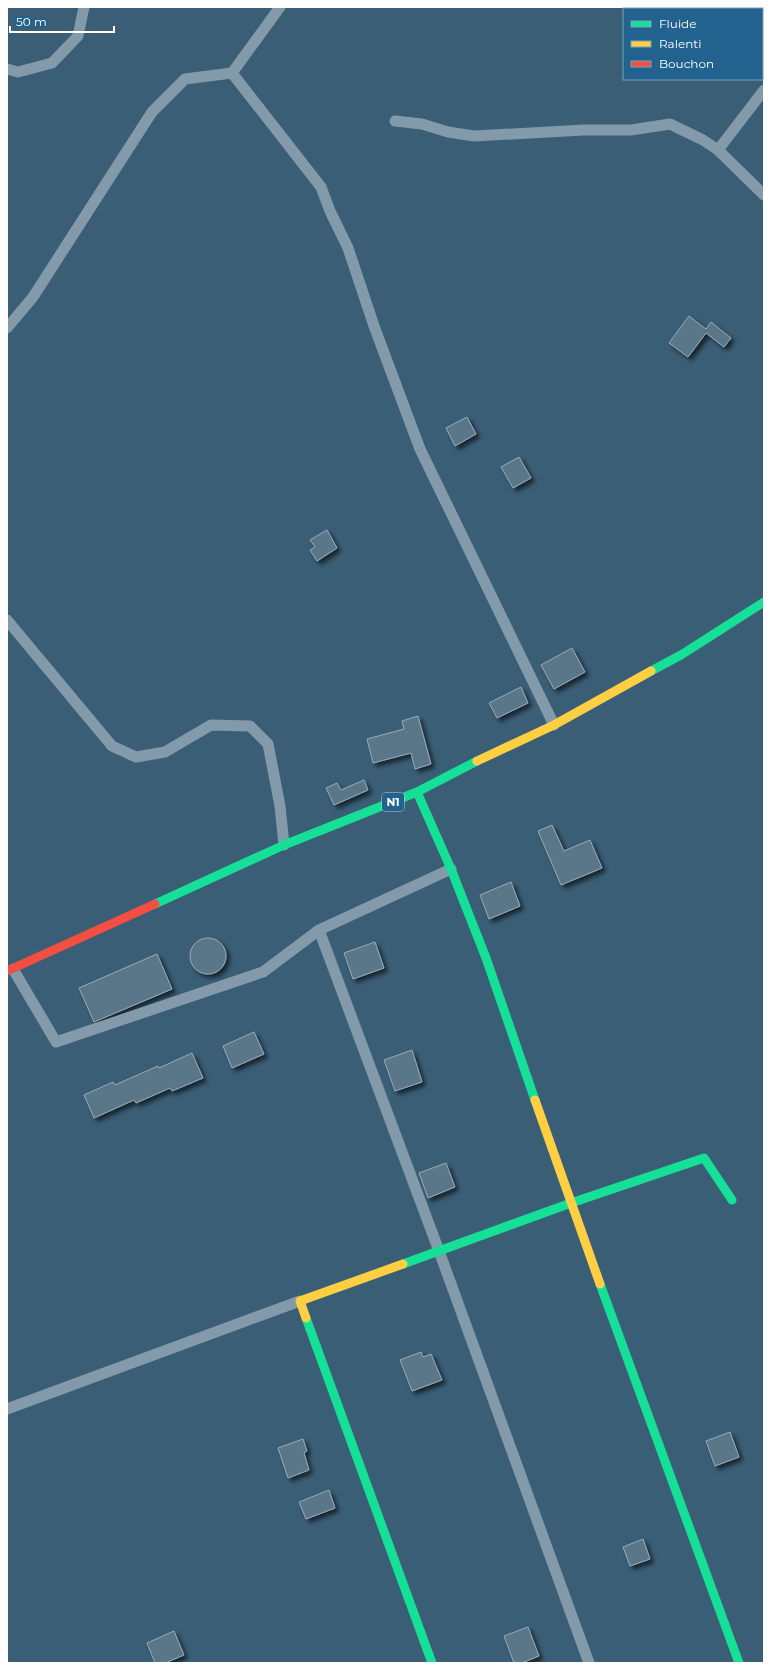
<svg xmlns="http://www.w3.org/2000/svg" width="771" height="1670" viewBox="0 0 771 1670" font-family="Montserrat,sans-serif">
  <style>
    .building { fill: #5a7689; stroke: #97abb8; filter: url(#shadow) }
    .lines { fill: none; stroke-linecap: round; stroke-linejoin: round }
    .street { stroke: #829aa9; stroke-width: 11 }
    .fast { stroke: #16e098; stroke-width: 9 }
    .slow { stroke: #ffcf43; stroke-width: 9 }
    .jam { stroke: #f24e42; stroke-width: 9 }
    .labels { text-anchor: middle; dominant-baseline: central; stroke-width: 3; stroke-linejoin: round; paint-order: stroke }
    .shield { fill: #22628f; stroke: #bdd0dd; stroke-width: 1 }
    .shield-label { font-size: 11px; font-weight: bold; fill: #fff }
  </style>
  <defs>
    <filter id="shadow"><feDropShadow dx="3.5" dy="3.5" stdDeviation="2" flood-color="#0009"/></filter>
  </defs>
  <rect width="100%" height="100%" fill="#3a5e76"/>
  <path class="building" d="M 689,316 L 706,329 L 711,322 L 731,338 L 724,347 L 706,333 L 688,357 L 669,343 Z
    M 467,417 L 476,434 L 455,446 L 446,428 Z
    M 519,457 L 531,478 L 513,488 L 501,467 Z
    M 327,530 L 337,548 L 317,561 L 310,550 L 315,547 L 310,540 Z
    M 572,648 L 585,672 L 554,689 L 541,665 Z
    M 521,687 L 528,703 L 497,718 L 489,703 Z
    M 418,716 L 431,764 L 415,769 L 411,753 L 373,763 L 367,739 L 404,729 L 402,721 Z
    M 364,780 L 368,790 L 334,805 L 326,788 L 337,783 L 341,790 Z
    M 552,825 L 564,851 L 590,840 L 602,868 L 561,885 L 538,831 Z
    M 511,882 L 520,906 L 489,919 L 480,895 Z
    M190 956a18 18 0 1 1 36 0a18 18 0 1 1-36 0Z
    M 375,942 L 384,968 L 353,979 L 344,953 Z
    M 157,954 L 172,989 L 94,1022 L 79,988 Z
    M 254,1032 L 264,1054 L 232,1068 L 223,1046 Z
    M 412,1050 L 422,1082 L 395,1091 L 384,1060 Z
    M 192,1053 L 203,1078 L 172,1091 L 170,1088 L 136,1103 L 134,1100 L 94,1118 L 84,1095 L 113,1082 L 115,1085 L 158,1066 L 159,1068 Z
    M 446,1163 L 455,1187 L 428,1198 L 419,1173 Z
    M 421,1352 L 423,1357 L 431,1354 L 442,1380 L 412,1391 L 400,1360 Z
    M 730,1432 L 739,1457 L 715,1466 L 706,1441 Z
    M 303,1439 L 307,1451 L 304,1453 L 309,1470 L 288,1478 L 278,1448 Z
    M 329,1490 L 335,1508 L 306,1519 L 299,1502 Z
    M 643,1539 L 650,1559 L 630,1566 L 623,1547 Z
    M 528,1627 L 539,1656 L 522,1663 L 514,1663 L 504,1636 Z
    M 174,1631 L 184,1655 L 165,1663 L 155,1663 L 147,1643 Z"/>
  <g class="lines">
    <path class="street" d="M 7,69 L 18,72 L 52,63 L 78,36 L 84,7
      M 232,73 L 321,187 L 330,211 L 348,248 L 374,326 L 420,449 L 554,725
      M 395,121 L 422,124 L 448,132 L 474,136 L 584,130 L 631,130 L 670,124 L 703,140 L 718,150 L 764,195
      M 718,150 L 764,90
      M 7,328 L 33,297 L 152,112 L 185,79 L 232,73 L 280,7
      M 7,620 L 112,746 L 136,757 L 165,752 L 211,725 L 250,726 L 268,744 L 280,806 L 284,845
      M 319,930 L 439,1251 L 589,1663
      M 13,969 L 56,1042 L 263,972 L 319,930 L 451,869
      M 7,1409 L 300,1301"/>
    <path class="fast" d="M 651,671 L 681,655 L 764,602
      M 417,792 L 451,869 L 486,958 L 535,1100
      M 155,904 L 284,845 L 417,792 L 477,761
      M 403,1264 L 571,1203 L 704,1158 L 732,1200
      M 600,1284 L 739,1663
      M 306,1318 L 432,1663"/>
    <path class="slow" d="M 477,761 L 554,725 L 651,671
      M 535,1100 L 600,1284
      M 306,1318 L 300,1301 L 403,1264"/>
    <path class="jam" d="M 7,971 L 155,904"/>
  </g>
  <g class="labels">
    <rect class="shield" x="382" y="793" width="22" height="18" rx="3"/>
    <g class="shield-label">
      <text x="393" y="802">N1</text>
    </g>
  </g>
  <rect width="771" height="1670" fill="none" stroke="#ffffff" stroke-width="16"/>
  <rect x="623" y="8" width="140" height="72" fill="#22628f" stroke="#7aa1bc"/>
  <rect x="631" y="21" width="20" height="6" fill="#16e098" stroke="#7aa1bc"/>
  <text x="659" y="28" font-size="12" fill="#ffffff">Fluide</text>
  <rect x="631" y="41" width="20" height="6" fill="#ffcf43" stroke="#7aa1bc"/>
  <text x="659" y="48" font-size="12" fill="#ffffff">Ralenti</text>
  <rect x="631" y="61" width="20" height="6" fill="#f24e42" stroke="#7aa1bc"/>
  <text x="659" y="68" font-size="12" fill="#ffffff">Bouchon</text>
  <path d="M10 26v6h104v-6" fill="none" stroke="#ffffff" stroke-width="2"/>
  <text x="16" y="26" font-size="12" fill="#ffffff" stroke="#22628f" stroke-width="3" paint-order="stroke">50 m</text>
</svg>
